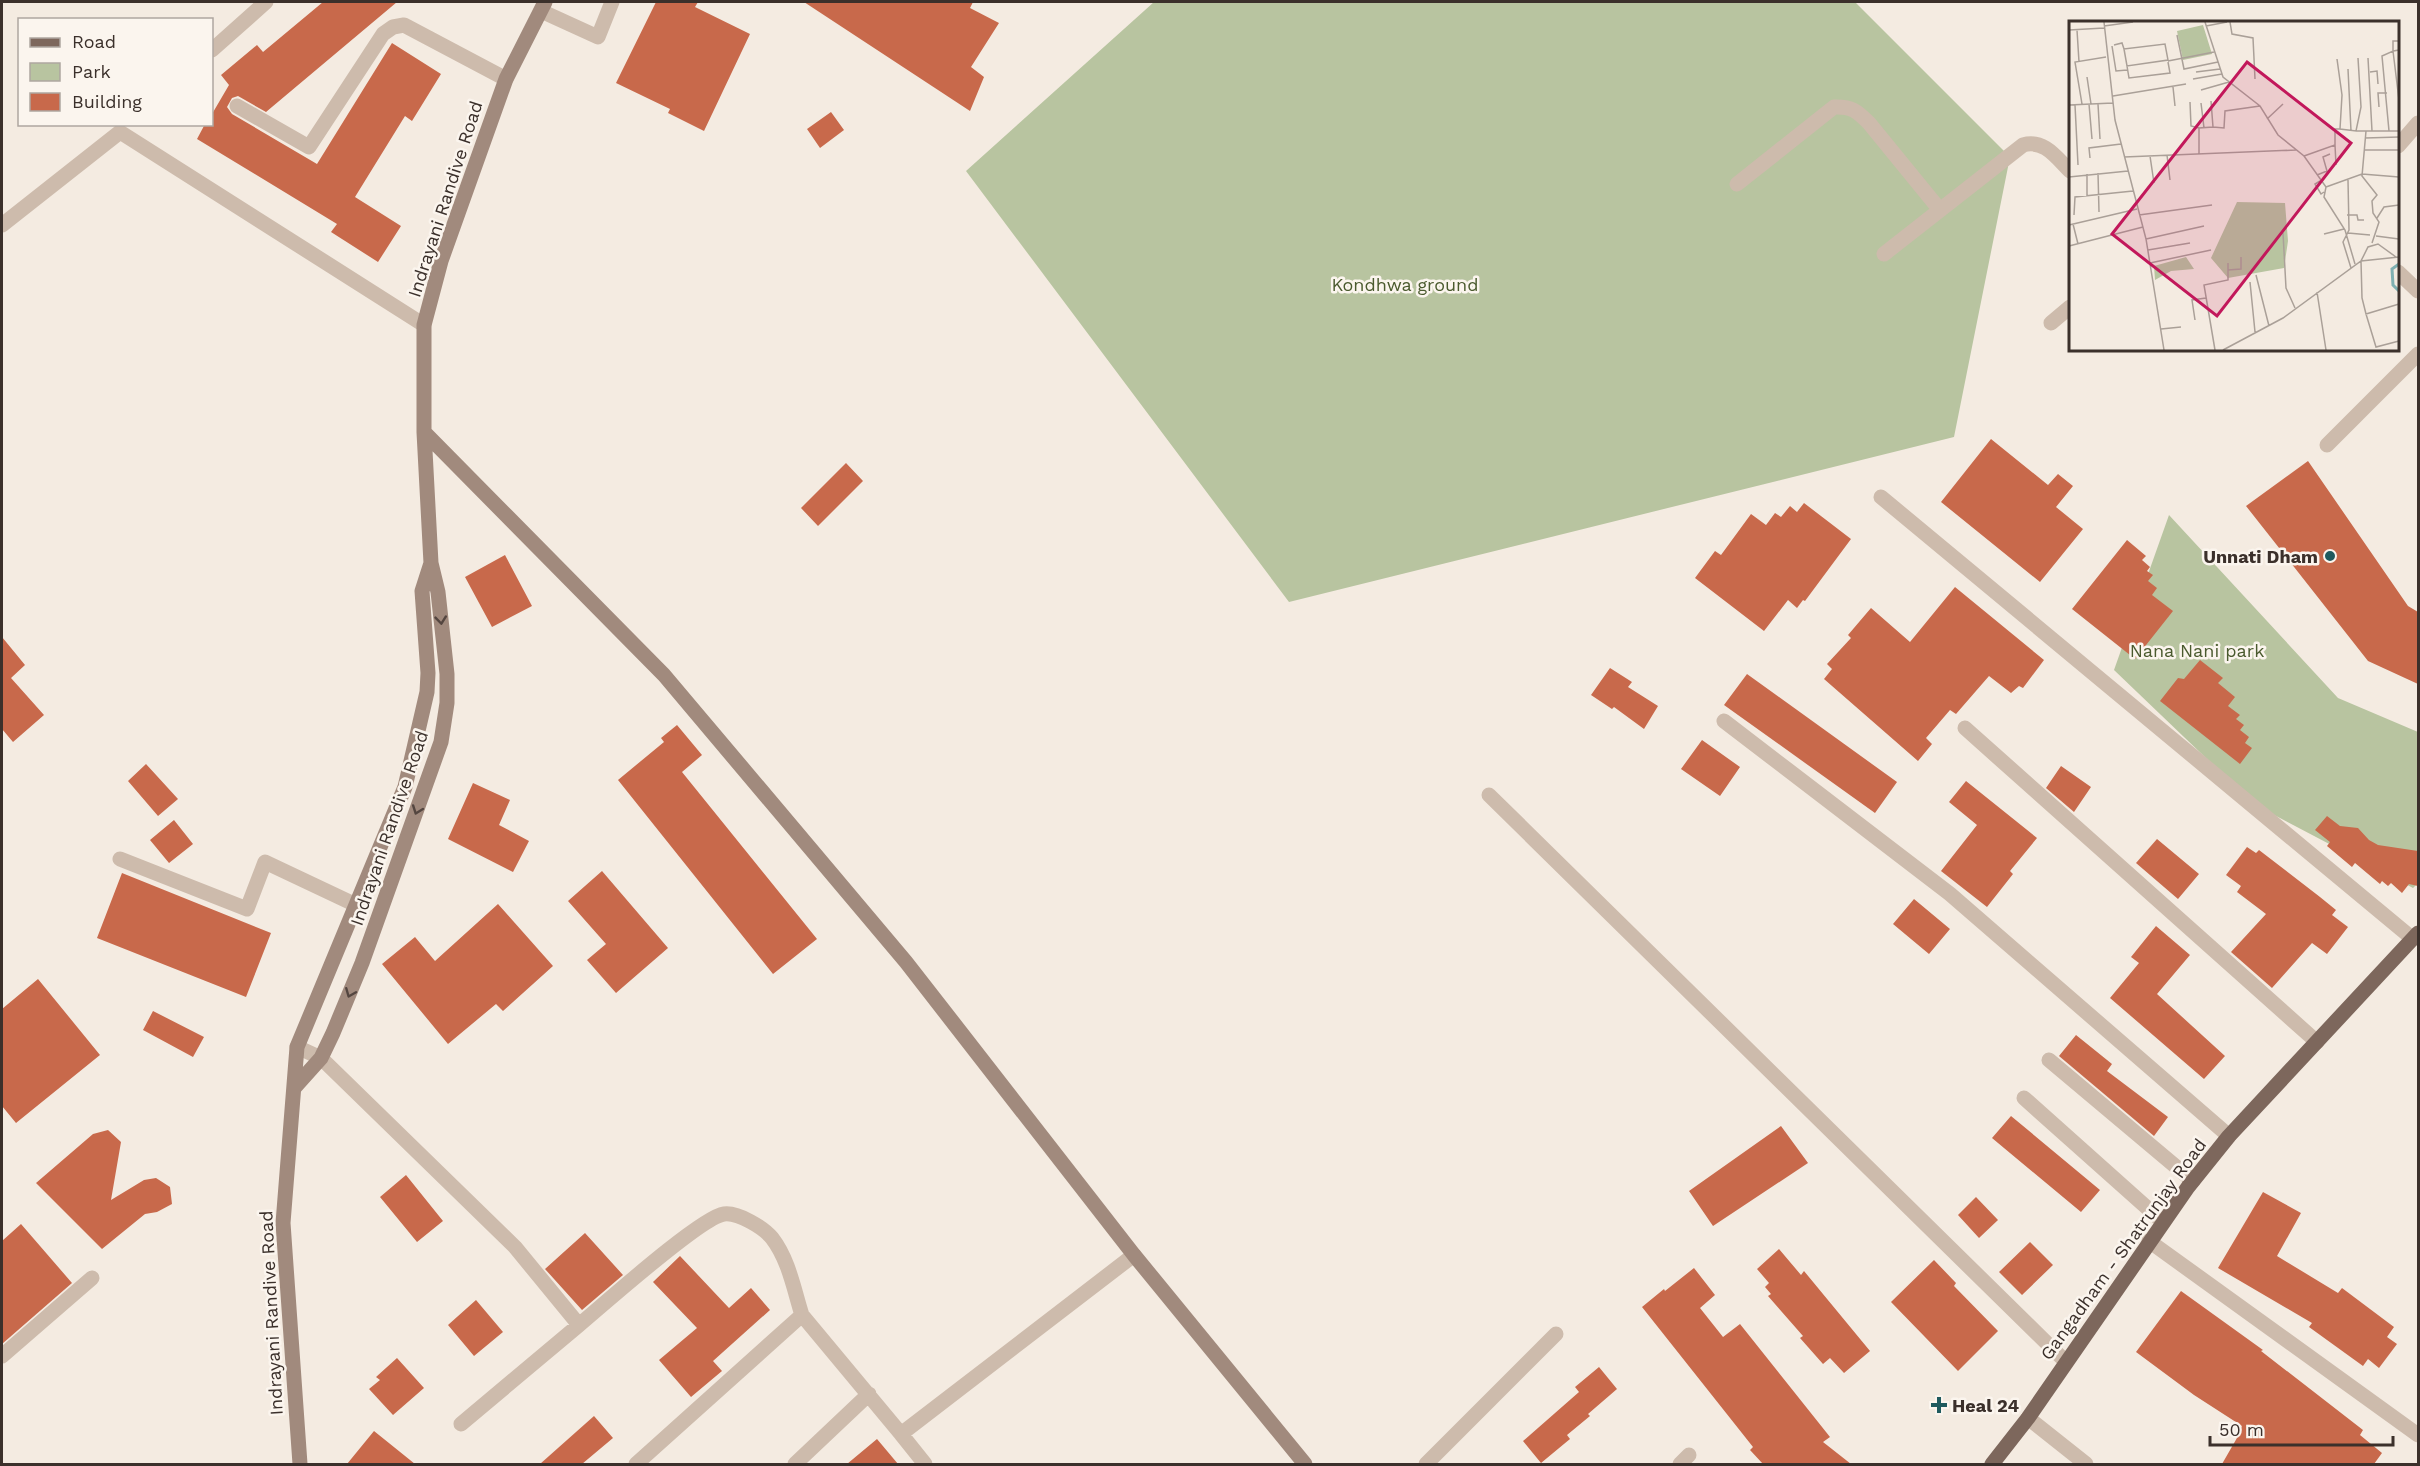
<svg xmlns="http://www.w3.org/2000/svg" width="2420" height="1466" viewBox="0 0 2420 1466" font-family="'Work Sans',sans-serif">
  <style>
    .green { fill: #b8c4a0 }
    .building { fill: #c8694b }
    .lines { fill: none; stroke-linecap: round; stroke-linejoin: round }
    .street { stroke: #cdbbac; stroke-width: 15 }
    .secondary { stroke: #a18a7d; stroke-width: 15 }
    .primary { stroke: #7d675c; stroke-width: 15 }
    .oneway { stroke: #544640 }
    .poi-dot { fill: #1f5a5e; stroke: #fbf5ee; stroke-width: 2 }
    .labels { text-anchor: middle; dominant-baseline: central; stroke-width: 5; stroke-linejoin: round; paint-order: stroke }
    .street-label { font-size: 18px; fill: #3b302b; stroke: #fbf5ee }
    .park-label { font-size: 18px; fill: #4a5a2e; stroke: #fbf5ee }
    .poi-label { font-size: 18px; font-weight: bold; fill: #3b302b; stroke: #fbf5ee; text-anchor: end }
    .inset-river { fill: none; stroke: #7fb0b2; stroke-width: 3 }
    .inset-road { fill: none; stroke: #aaa098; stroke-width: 1.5 }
    .view { fill: #c2185b; fill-opacity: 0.15; stroke: #c2185b; stroke-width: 3 }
    .inset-edge { fill: none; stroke: #3b302b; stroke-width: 3 }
  </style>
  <rect width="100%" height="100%" fill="#f4ebe1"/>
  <path class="green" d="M 1154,2 L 1855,2 L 2010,157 L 1954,437 L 1289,602 L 966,171 Z
    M 2169,515 L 2338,698 L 2418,732 L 2418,883 L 2413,888 L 2255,805 L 2114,670 Z"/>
  <path class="building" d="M 323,2 L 397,2 L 266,112 L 238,96 L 232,98 L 227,107 L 232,114 L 317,164 L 392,43 L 441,74 L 412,121 L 405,116 L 355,197 L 401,226 L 378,262 L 331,232 L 337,224 L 197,139 L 205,124 L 212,124 L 212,114 L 229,85 L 221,75 L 257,45 L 263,52 Z
    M 656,2 L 698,2 L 695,7 L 750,34 L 704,131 L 668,113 L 670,109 L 616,83 Z
    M 804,2 L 973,2 L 970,8 L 999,23 L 971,67 L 984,77 L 970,111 Z
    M 831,112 L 844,130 L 820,148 L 807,129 Z
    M 1991,439 L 2048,485 L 2058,474 L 2073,486 L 2056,507 L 2083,529 L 2040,582 L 1941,502 Z
    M 2308,461 L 2408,606 L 2418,612 L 2418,684 L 2368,661 L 2246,506 Z
    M 846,463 L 863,481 L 818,526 L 801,508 Z
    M 1804,503 L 1851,539 L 1805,601 L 1803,600 L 1797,608 L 1788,600 L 1764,631 L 1695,578 L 1715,551 L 1721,555 L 1751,514 L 1766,525 L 1775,513 L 1781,517 L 1790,506 L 1797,512 Z
    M 2127,540 L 2146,556 L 2142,560 L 2150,567 L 2147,571 L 2153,575 L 2148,581 L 2157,588 L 2152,595 L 2173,611 L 2135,659 L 2072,609 Z
    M 505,555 L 532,606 L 492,627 L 465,577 Z
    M 1955,587 L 2044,660 L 2023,688 L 2019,686 L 2011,693 L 1989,676 L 1956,714 L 1950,710 L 1926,738 L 1932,744 L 1918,761 L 1824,679 L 1832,669 L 1827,664 L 1851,638 L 1848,635 L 1871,608 L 1910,642 Z
    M 2,637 L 25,665 L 11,678 L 44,715 L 13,742 L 2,729 Z
    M 2200,660 L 2223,678 L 2218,683 L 2235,697 L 2228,706 L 2240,715 L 2236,719 L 2244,725 L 2240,730 L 2249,737 L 2245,743 L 2252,748 L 2240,764 L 2160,701 L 2178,678 L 2184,679 Z
    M 1610,668 L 1632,682 L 1628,687 L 1658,706 L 1644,729 L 1614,707 L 1612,709 L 1591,695 Z
    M 1747,674 L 1897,782 L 1875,813 L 1724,705 Z
    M 677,725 L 702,755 L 682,772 L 817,939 L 773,974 L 618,780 L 664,742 L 661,738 Z
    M 1702,740 L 1740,767 L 1720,796 L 1681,769 Z
    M 146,764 L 178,799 L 158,816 L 128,781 Z
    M 2061,766 L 2091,787 L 2074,812 L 2046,788 Z
    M 1966,781 L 2037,838 L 2010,871 L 2013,874 L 1987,907 L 1941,871 L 1977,825 L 1949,802 Z
    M 473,783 L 510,800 L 499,825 L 529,841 L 513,872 L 448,839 Z
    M 2327,816 L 2340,826 L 2358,828 L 2369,840 L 2378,845 L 2418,851 L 2418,886 L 2409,884 L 2402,893 L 2391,883 L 2388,886 L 2382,881 L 2380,884 L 2355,863 L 2352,867 L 2327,846 L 2330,842 L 2315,830 Z
    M 174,820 L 193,844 L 169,863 L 150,840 Z
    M 2157,839 L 2199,874 L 2178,899 L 2136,863 Z
    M 2247,847 L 2256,853 L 2259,850 L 2320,897 L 2336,910 L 2332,915 L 2348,927 L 2327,954 L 2312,943 L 2272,988 L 2231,952 L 2266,914 L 2237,892 L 2241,886 L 2226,875 Z
    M 602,871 L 668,948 L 616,993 L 587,960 L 606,944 L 568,901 Z
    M 122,873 L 271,933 L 246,997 L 97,938 Z
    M 1914,899 L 1950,929 L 1929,954 L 1893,924 Z
    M 498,904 L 553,966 L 503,1011 L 496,1004 L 448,1044 L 382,964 L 415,937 L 435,961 Z
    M 2156,926 L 2190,955 L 2157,994 L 2225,1056 L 2204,1079 L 2110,998 L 2139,963 L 2131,957 Z
    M 38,979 L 100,1055 L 16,1123 L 2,1106 L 2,1009 Z
    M 153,1011 L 204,1037 L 193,1057 L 143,1030 Z
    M 2076,1035 L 2112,1064 L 2107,1071 L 2168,1117 L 2154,1136 L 2059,1056 Z
    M 2011,1116 L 2100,1190 L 2081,1212 L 1992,1138 Z
    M 1781,1126 L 1808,1163 L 1713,1226 L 1689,1191 Z
    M 108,1130 L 121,1142 L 111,1200 L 144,1180 L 156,1178 L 170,1187 L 172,1204 L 157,1212 L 145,1214 L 102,1249 L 36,1183 L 93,1134 Z
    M 406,1175 L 443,1221 L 417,1242 L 380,1197 Z
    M 2263,1192 L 2301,1213 L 2277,1256 L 2338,1293 L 2342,1288 L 2394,1327 L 2387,1337 L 2397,1344 L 2379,1368 L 2368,1359 L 2363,1366 L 2309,1327 L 2312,1323 L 2218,1268 Z
    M 1976,1197 L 1998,1220 L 1979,1238 L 1958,1215 Z
    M 21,1224 L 72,1283 L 2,1344 L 2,1241 Z
    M 585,1233 L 623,1275 L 582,1310 L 545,1269 Z
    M 2030,1242 L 2053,1265 L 2022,1295 L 1999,1272 Z
    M 1779,1249 L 1801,1275 L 1804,1271 L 1870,1351 L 1844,1373 L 1830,1358 L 1823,1364 L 1800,1338 L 1803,1336 L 1768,1296 L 1771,1294 L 1765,1287 L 1769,1283 L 1757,1269 Z
    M 680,1256 L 729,1308 L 751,1288 L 770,1310 L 713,1361 L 722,1371 L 691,1397 L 659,1360 L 697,1328 L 653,1282 Z
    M 1934,1260 L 1956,1283 L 1954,1286 L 1998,1331 L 1958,1371 L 1891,1302 Z
    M 1694,1268 L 1715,1295 L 1700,1308 L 1723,1337 L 1740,1324 L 1830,1437 L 1823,1442 L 1851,1464 L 1763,1464 L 1750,1450 L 1753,1447 L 1642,1307 L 1664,1289 L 1665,1291 Z
    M 2181,1291 L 2263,1350 L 2261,1351 L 2363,1430 L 2360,1435 L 2382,1453 L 2374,1464 L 2222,1464 L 2241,1431 L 2239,1430 L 2242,1426 L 2194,1395 L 2136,1352 Z
    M 476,1300 L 503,1332 L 474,1356 L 448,1325 Z
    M 397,1358 L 424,1388 L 393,1415 L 369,1389 L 380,1380 L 376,1377 Z
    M 1599,1367 L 1617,1389 L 1588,1414 L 1590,1416 L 1567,1435 L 1570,1439 L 1541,1463 L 1523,1441 L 1579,1392 L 1575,1387 Z
    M 594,1416 L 613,1438 L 582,1464 L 540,1464 Z
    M 374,1431 L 415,1464 L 347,1464 Z
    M 877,1439 L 898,1464 L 847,1464 Z"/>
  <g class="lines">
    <path class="street" d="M 541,11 L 598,37 L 612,2
      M 212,50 L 266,2
      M 237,106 L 309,147 L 383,34 L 393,27 L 404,25 L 506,79
      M 2398,146 L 2418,123
      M 1737,184 L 1834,107 C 1851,106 1857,111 1869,123 L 1940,210
      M 2,225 L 120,132 L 424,325
      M 1884,254 L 2023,145 C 2044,139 2056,157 2070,171
      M 2398,272 L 2418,291
      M 2051,323 L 2070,307
      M 2327,445 L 2418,354
      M 1881,497 L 2413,939
      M 1724,721 L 1950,894 L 2229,1136
      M 1965,728 L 2317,1042
      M 1489,795 L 2066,1362
      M 120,859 L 247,909 L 265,862 L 356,905
      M 297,1047 L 321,1058 L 515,1247 L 579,1325 C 603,1305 701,1217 724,1214 C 738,1212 764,1228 772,1238 C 789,1260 794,1290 802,1315
      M 2049,1060 L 2193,1181
      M 2024,1098 L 2163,1222
      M 2149,1241 L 2418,1435
      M 2,1356 L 92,1278
      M 2028,1418 L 2086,1464
      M 461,1424 L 579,1325
      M 901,1434 L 925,1464
      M 636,1464 L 802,1315 L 901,1434 L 1134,1255
      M 795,1464 L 869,1394
      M 1426,1464 L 1556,1334
      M 1680,1464 L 1689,1455"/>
    <path class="secondary" d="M 424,432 L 664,675 L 906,962 L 1134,1255 L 1305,1464
      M 295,1087 L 321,1058 L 333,1033 L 362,963 L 441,742 L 447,703 L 447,674 L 438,592 L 431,563 L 424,432 L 424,325 L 441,261 L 506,79 L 545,2
      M 300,1464 L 283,1223 L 297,1047 L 405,787 L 427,692 L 428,673 L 422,591 L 431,563"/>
    <path class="primary" d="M 1992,1464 L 2028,1418 L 2188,1187 L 2229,1136 L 2418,933"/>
  </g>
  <defs><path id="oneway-chevron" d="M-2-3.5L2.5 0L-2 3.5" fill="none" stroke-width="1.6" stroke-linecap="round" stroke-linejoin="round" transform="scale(1.5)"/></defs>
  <g class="oneway">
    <use href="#oneway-chevron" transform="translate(441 620) rotate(84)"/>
    <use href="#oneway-chevron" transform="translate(417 810) rotate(110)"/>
    <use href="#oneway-chevron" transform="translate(350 993) rotate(112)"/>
  </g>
  <g class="poi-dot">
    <circle cx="2330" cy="556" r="6"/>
    <path d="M1936 1396h6v6h6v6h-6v6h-6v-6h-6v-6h6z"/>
  </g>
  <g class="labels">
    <g class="street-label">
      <text transform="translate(445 199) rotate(-72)">Indrayani Randive Road</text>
      <text transform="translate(389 828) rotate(-71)">Indrayani Randive Road</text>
      <text transform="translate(2123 1249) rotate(-54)">Gangadham - Shatrunjay Road</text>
      <text transform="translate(271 1313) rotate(-93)">Indrayani Randive Road</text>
    </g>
    <g class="park-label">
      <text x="1405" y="284">Kondhwa ground</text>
      <text x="2197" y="650">Nana Nani park</text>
    </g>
    <g class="poi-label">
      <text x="2318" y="556">Unnati Dham</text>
      <text x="1952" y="1405" text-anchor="start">Heal 24</text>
    </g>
  </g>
  <g transform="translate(2069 21)">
    <rect width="330" height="330" fill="#f4ebe1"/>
    <path d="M 134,4 L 143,33 L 114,39 L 108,10 ZM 168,181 L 216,182 L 219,220 L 215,247 L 159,257 L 142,237 ZM 117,236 L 125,248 L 102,250 L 86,259 L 85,245 Z" fill="#b8c4a0"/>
    <path class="inset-river" d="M 330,243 L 323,248 L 324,264 L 330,270"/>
    <path class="inset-road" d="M 35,1 L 46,99 L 77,218 L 95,329M 136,1 L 154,56 L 191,85 L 209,114 L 235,135 L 257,166M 161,1 L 163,13 L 184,17 L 186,58M 35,5 L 64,1M 137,5 L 158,1M 0,9 L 35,7M 8,9 L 10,41M 108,14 L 115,48 L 149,41M 330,20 L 324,20 L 324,30 L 330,29M 45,24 L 53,22 L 55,28 L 96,23 L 99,39 L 58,45 L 55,28M 43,25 L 47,50 L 58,49M 299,37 L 303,110M 268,38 L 273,74 L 271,108 L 287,110 L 292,86 L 289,37M 99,40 L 145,31M 58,45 L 60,57 L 101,52 L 99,41M 279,48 L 282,110M 127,51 L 151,48M 301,51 L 308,50 L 309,63M 18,56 L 22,83M 124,58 L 153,53M 104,66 L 106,85M 132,69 L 160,61M 44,75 L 117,63M 121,81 L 122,105 L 130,107M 132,82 L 135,107M 13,83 L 6,41 L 37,36M 20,83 L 23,118M 29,83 L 31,118M 0,84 L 44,82M 6,84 L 9,144M 310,86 L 309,72 L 318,72M 198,98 L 214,83M 144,106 L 155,107 L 156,90 L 191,85M 287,110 L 330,110M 297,110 L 293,155 L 308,174 L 303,180 L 304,192 L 310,201 L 303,222M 320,110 L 313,35 L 324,30 L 330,79M 296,117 L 330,116M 266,124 L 267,144M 295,129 L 330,129M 130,133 L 130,107 L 144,106 L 142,80M 98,134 L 101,159M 81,135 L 85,162M 235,135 L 266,124 L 266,108 L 271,108M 55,136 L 227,129M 21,137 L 20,127 L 52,123M 29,152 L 30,191M 248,154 L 258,150 L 254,136 L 261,133M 0,156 L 59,150M 279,159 L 280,209 L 274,221 L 282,247M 251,160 L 246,163 L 252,173 L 255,171M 257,166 L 255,176 L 276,209 L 286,243M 257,166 L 293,153 L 330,156M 18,175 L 18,153M 5,194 L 6,176 L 64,170M 70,194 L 143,184M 278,194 L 288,194 L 289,199 L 295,199M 308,197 L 315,186 L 330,184M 4,203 L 9,223M 0,204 L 68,188M 214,212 L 217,267 L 226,287M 279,212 L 301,214M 255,213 L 275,208M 307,215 L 330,218M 77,218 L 135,205M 0,225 L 74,206M 79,229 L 121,222M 327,236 L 309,223 L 299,226 L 292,240 L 293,277 L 297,293 L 330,283M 81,242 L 142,229M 159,249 L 172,248 L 172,236M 187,254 L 200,305M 181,261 L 186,311M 248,271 L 257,329M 297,293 L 307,326 L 330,320M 126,299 L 123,279 L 137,277M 92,308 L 112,306M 146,329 L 135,264 L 159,259 L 159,242M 154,329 L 214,297 L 292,240 L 330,236"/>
    <path class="view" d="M 178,41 L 282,122 L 148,295 L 43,213 Z"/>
    <rect width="330" height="330" class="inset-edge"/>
  </g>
  <rect width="2420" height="1466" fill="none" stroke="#3b302b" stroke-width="6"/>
  <rect x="18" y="18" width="195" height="108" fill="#fbf5ee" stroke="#aea6a0" stroke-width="1.5"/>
  <rect x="30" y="38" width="30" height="9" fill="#7d675c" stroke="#aea6a0" stroke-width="1.5"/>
  <text x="72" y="48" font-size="18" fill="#3b302b">Road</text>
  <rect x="30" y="63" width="30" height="18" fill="#b8c4a0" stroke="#aea6a0" stroke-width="1.5"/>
  <text x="72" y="78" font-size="18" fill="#3b302b">Park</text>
  <rect x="30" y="93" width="30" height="18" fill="#c8694b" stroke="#aea6a0" stroke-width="1.5"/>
  <text x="72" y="108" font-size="18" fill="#3b302b">Building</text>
  <path d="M2210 1436v9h183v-9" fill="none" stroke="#3b302b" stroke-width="3"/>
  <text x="2219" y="1436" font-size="18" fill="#3b302b" stroke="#fbf5ee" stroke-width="4.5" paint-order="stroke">50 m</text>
</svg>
